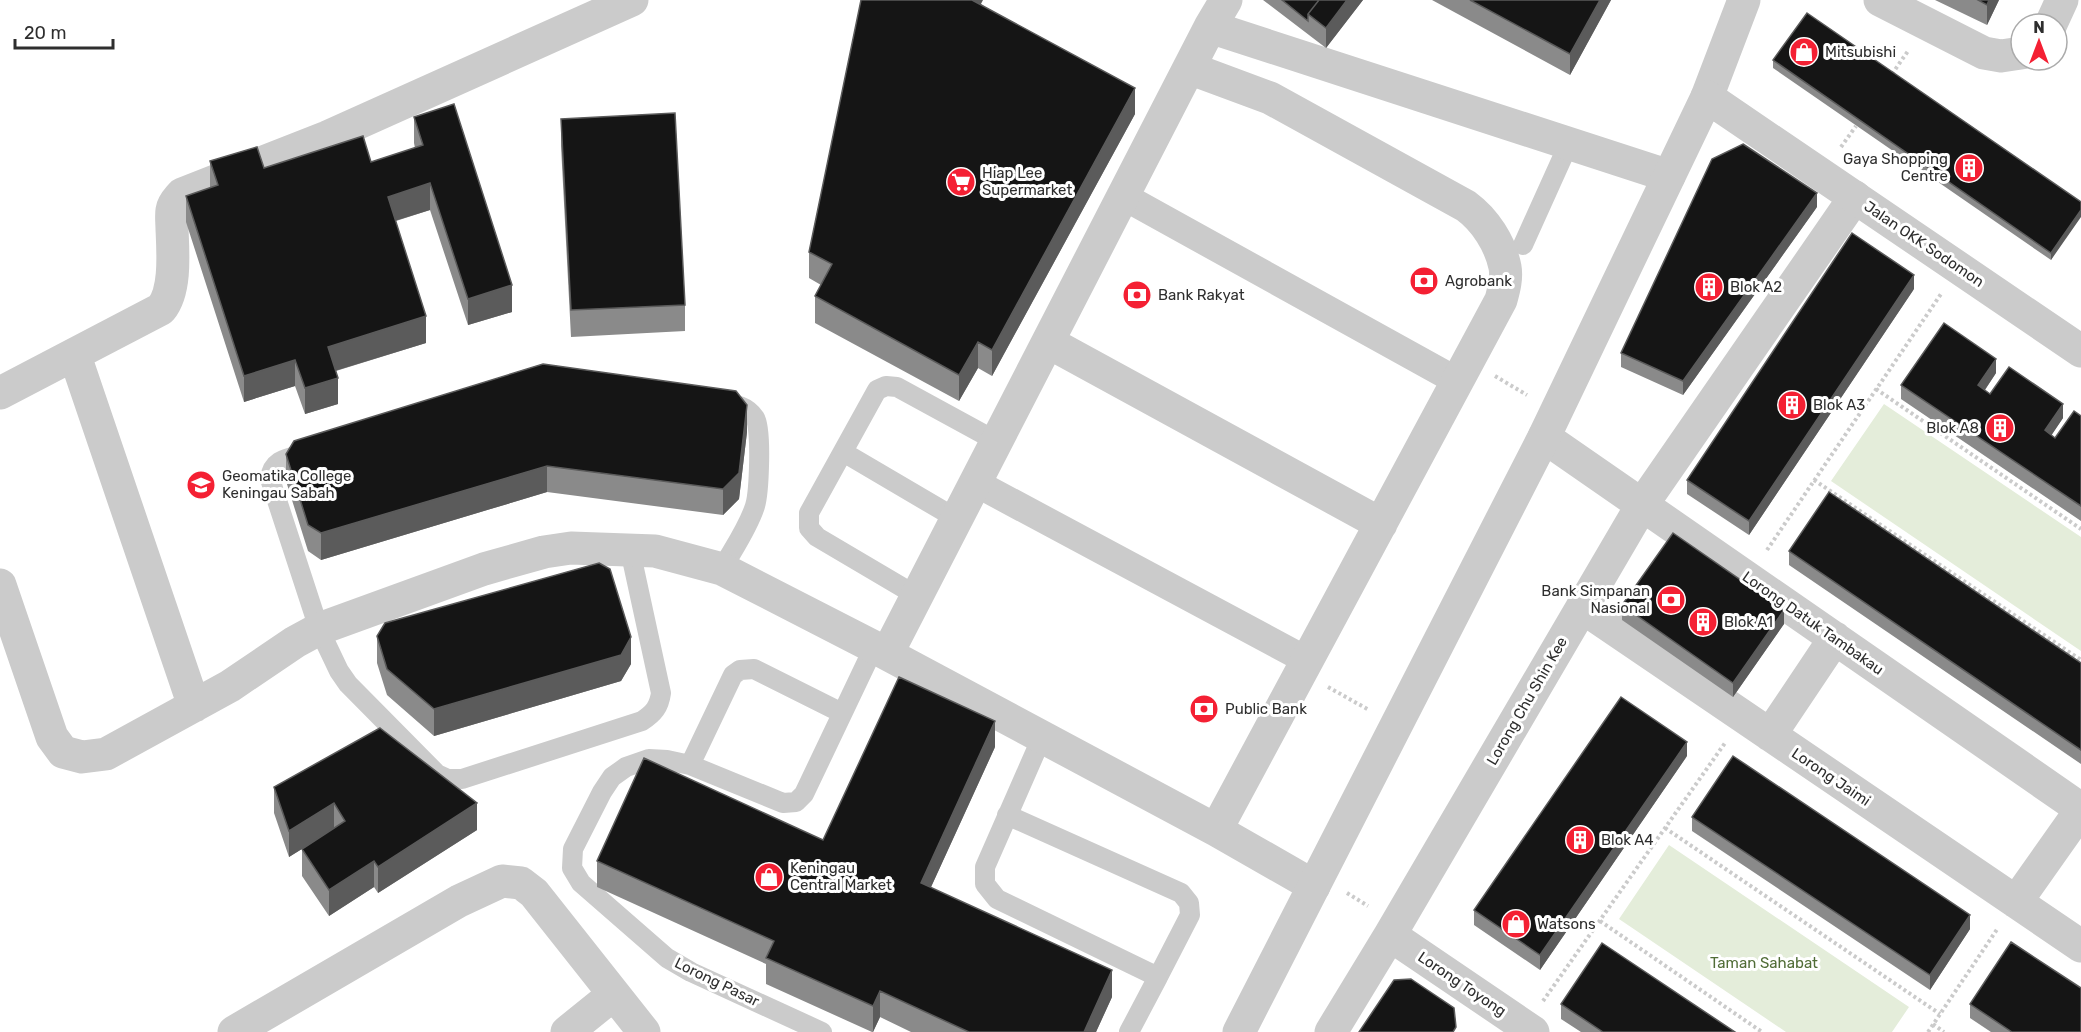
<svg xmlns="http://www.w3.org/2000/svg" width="2081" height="1032" viewBox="0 0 2081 1032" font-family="Rubik,sans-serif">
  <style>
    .green { fill: #e4edda }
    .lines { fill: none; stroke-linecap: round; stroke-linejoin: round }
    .path { stroke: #cbcbcb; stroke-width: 4; stroke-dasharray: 3 3; stroke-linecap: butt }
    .service { stroke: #cbcbcb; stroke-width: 20 }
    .pedestrian { stroke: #cbcbcb; stroke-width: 28 }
    .minor { stroke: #cbcbcb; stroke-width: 33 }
    .tertiary { stroke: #cbcbcb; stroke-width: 33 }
    .wall { fill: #8a8a8a }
    .shaded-wall { fill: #5b5b5b }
    .building { fill: #151515; stroke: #5b5b5b; stroke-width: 1.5 }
    .labels { text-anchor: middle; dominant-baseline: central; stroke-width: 6; stroke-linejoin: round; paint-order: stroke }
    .poi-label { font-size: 15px; fill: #2e2e2e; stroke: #fff; text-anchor: start }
    .street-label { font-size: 15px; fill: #2e2e2e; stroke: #fff }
    .park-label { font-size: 15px; fill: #516d37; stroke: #fff }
  </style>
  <rect width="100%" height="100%" fill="#fff"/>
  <path class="green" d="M 1884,404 L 2081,537 L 2081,651 L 1831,481 Z
    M 1669,845 L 1909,1007 L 1892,1032 L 1786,1032 L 1619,919 Z"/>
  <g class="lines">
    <path class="path" d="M 1892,74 L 1908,51
      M 1841,147 L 1856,126
      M 1495,376 L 1527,395
      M 1876,389 L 2081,529
      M 1814,480 L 2081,660
      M 1767,550 L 1941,294
      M 1328,687 L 1369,710
      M 1665,828 L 1940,1014
      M 1347,893 L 1368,906
      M 1600,921 L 1762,1032
      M 1543,1001 L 1725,743
      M 1933,1024 L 1944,1032
      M 1928,1032 L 1998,928"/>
    <path class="service" d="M 1523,245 L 1569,143
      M 722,403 C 735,404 747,406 755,418 C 762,429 759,493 755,506 C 748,528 733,549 722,569
      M 310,452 C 292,458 272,457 270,479 L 319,629 L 339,671 L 348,684 L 437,774 L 448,779 L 462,779 L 642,721 C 654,713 659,707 661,693 L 630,550
      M 843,452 L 957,519
      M 917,596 L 817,537 L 809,528 L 809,513 L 877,390 L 886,386 L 897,387 L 996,441
      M 690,765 L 733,675 L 740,670 L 754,669 L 842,713
      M 1007,815 L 1181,893 L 1189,903 L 1190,915 L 1158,977 L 997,899 L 985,884 L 985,867 L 1042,737
      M 822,1032 L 691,972 L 667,958 L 581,883 L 572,868 L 573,849 L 602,792 L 612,777 L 626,767 L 649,759 L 667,760 L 690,765 L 783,803 L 796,802 L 804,794 L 874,647
      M 1129,1032 L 1158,977"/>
    <path class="pedestrian" d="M 1123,196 L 1457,381
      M 976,483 L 1308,661"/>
    <path class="minor" d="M 1880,0 L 1984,53 L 2001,56 L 2021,53
      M 2051,24 L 2062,0
      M 1210,27 L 1669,176
      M 1189,68 L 1270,98 L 1466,206 C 1485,220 1500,243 1505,267 C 1507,278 1504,289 1501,300 L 1216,830
      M 1707,97 L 1744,0
      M 1048,342 L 1381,524
      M 75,356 L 194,706
      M 0,393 L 161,309 C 176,291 173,253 172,229 C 172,224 171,216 172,210 C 173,203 178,199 182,194 L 327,137 L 632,0
      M 1544,437 L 2081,809
      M 0,585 L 52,737 L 63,752 L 82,757 L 106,754 L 230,686 L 295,642 L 319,629 L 484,569 L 544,552 L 571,548 L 655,551 L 722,569 L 874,647 L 1216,830 L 1314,886
      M 1582,607 L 2081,946
      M 887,654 L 1210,27 L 1226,0
      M 1770,735 L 1835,638
      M 2016,902 L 2081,810
      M 1390,935 L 1533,1032
      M 234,1032 L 459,901 L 502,881 L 521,883 L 534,893 L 644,1032
      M 567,1032 L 614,994
      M 1331,1032 L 1390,935 L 1642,505 L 1855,197"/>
    <path class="tertiary" d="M 1239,1032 L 1544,437 L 1707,97 L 2081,351"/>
  </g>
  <path class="wall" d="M 1263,0 L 1363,0 L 1326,48 Z
    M 1432,0 L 1611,0 L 1570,75 Z
    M 1935,0 L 1999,0 L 1987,25 Z
    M 981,4 L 1135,114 L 992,376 L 978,368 L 959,401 L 815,323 L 815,296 L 821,285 L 809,278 L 809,252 Z
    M 1773,60 L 2081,202 L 2051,260 L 1773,68 Z
    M 414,117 L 512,312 L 468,325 L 430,210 L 396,221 L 426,343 L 336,371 L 338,404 L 305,414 L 295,386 L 244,402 L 186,222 L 186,196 L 210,188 L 210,161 L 264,168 L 371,162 L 415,148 L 414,143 Z
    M 561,119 L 685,305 L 685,331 L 571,337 L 561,146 Z
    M 1817,207 L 1683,395 L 1621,367 L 1621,353 Z
    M 1914,289 L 1749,535 L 1687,494 L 1687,480 Z
    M 1996,373 L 1985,390 L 1990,394 L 2063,418 L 2051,435 L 2055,438 L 2081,416 L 2081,521 L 1901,399 L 1901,385 Z
    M 747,432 L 739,499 L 723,515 L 547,492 L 321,560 L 308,551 L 286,481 L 286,454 Z
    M 1789,551 L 2081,663 L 2081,764 L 1789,565 Z
    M 1622,605 L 1784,624 L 1733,697 L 1622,620 Z
    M 377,636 L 631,664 L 621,681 L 434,736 L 387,695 L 377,663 Z
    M 995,747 L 931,887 L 1112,997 L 1096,1032 L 911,1032 L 880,1017 L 873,1032 L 872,1032 L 766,984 L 766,964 L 597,887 L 597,861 L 823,840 Z
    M 1687,756 L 1540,970 L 1474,925 L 1474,910 Z
    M 274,787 L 477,830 L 378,893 L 374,887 L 329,916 L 302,876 L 302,849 L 334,829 L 289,857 L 274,813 Z
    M 1692,817 L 1970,929 L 1930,990 L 1692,831 Z
    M 1561,1004 L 1735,1032 L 1581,1032 L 1561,1019 Z
    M 1970,1004 L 2081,1032 L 1991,1032 L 1970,1018 Z"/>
  <path class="shaded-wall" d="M 970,0 L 983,0 L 970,25 Z
    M 1347,0 L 1363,0 L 1326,48 L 1326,28 Z
    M 1600,0 L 1611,0 L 1570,75 L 1570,54 Z
    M 1989,0 L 1999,0 L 1987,25 L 1987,5 Z
    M 1135,88 L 1135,114 L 992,376 L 992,350 Z
    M 430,183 L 430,210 L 388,223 L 388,197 Z
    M 1817,193 L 1817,207 L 1683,395 L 1683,381 Z
    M 2081,210 L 2081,217 L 2051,260 L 2051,253 Z
    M 1914,275 L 1914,289 L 1749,535 L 1749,521 Z
    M 512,285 L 512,312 L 468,325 L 468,299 Z
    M 426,316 L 426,343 L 328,373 L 328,347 Z
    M 978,342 L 978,368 L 959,401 L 959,375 Z
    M 1996,359 L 1996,373 L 1978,400 L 1978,385 Z
    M 295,360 L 295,386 L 244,402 L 244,376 Z
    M 338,378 L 338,404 L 305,414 L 305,388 Z
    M 2063,404 L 2063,418 L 2045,445 L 2045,430 Z
    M 747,405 L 747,432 L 739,499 L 723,515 L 723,489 Z
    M 547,466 L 547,492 L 321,560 L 321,533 Z
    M 1784,610 L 1784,624 L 1733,697 L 1733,683 Z
    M 631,637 L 631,664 L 621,681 L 434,736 L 434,709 Z
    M 995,721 L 995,747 L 921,909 L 921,883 Z
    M 1687,742 L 1687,756 L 1540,970 L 1540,955 Z
    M 334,803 L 334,829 L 289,857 L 289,831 Z
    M 477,803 L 477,830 L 378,893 L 378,867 Z
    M 374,861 L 374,887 L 329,916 L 329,890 Z
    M 1970,915 L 1970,929 L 1930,990 L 1930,975 Z
    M 1112,970 L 1112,997 L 1096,1032 L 1084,1032 Z
    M 880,991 L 880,1017 L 873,1032 L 873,1006 Z"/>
  <path class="building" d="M 861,0 L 972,0 L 1135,88 L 992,350 L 978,342 L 959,375 L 815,296 L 832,264 L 809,252 Z
    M 1282,0 L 1319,0 L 1308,14 L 1308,21 Z
    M 1319,0 L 1347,0 L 1326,28 L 1308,14 Z
    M 1470,0 L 1600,0 L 1570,54 Z
    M 1978,0 L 1989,0 L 1987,5 Z
    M 1807,13 L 2081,202 L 2081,210 L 2051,253 L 1773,60 Z
    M 454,104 L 512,285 L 468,299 L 430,183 L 388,197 L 426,316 L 328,347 L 338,378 L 305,388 L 295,360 L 244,376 L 186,196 L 218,185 L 210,161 L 257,147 L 264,168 L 363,136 L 371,162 L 423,145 L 414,117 Z
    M 675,113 L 685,305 L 571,310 L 561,119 Z
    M 1743,144 L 1817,193 L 1683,381 L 1621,353 L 1712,159 Z
    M 1852,233 L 1914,275 L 1749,521 L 1687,480 Z
    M 1944,323 L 1996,359 L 1978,385 L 1990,394 L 2009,367 L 2063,404 L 2045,430 L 2055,438 L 2074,411 L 2081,416 L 2081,506 L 1901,385 Z
    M 543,364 L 736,391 L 747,405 L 739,473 L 723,489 L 547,466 L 321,533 L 308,525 L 286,454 L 294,441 Z
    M 1829,492 L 2081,663 L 2081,750 L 1789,551 Z
    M 1673,533 L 1784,610 L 1733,683 L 1622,605 Z
    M 599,563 L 610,569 L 631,637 L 621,655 L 434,709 L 387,669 L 377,636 L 385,623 Z
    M 899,677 L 995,721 L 921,883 L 1112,970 L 1084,1032 L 969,1032 L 880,991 L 873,1006 L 766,958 L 774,941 L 597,861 L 644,758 L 823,840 Z
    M 1621,697 L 1687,742 L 1540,955 L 1474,910 Z
    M 380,728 L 477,803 L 378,867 L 374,861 L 329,890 L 302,849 L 345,821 L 334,803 L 289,831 L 274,787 Z
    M 1733,756 L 1970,915 L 1930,975 L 1692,817 Z
    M 2011,942 L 2081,988 L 2081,1032 L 2012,1032 L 1970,1004 Z
    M 1602,943 L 1735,1032 L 1603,1032 L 1561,1004 Z
    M 1411,979 L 1454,1008 L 1456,1027 L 1453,1032 L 1359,1032 L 1394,980 Z"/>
  <defs>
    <g id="shop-disc" transform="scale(1.5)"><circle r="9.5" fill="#f42033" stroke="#fff"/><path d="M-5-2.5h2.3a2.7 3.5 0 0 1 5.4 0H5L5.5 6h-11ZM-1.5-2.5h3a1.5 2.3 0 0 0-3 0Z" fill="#fff"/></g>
    <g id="building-disc" transform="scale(1.5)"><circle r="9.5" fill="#f42033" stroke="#fff"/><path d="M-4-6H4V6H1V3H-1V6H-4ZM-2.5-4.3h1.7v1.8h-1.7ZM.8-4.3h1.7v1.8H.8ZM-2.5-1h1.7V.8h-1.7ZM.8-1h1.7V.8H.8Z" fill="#fff"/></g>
    <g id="supermarket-disc" transform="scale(1.5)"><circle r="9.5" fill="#f42033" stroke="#fff"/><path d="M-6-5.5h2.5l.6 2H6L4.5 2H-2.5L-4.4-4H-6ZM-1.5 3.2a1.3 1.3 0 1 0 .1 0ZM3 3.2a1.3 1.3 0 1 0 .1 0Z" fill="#fff"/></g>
    <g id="bank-disc" transform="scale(1.5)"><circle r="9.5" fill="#f42033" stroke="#fff"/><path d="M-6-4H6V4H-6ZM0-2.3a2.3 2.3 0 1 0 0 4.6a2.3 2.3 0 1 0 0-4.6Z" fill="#fff"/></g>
    <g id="university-disc" transform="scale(1.5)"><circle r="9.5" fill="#f42033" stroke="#fff"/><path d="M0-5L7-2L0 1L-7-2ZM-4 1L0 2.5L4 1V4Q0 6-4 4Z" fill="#fff"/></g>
  </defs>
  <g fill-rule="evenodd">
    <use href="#shop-disc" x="1804" y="52"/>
    <use href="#building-disc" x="1969" y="168"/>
    <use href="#supermarket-disc" x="961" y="182"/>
    <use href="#bank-disc" x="1424" y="281"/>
    <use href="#building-disc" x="1709" y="287"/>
    <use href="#bank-disc" x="1137" y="295"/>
    <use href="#building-disc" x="1792" y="405"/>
    <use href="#building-disc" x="2000" y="428"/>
    <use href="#university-disc" x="201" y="485"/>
    <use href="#bank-disc" x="1671" y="600"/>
    <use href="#building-disc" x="1703" y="622"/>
    <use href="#bank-disc" x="1204" y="709"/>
    <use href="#building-disc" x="1580" y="840"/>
    <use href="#shop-disc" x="769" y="877"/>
    <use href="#shop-disc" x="1516" y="924"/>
  </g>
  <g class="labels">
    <g class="poi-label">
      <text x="1825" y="52">Mitsubishi</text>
      <text x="1948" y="159" text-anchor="end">Gaya Shopping<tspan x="1948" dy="17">Centre</tspan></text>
      <text x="982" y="173">Hiap Lee<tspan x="982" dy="17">Supermarket</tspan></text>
      <text x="1445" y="281">Agrobank</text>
      <text x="1730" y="287">Blok A2</text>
      <text x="1158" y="295">Bank Rakyat</text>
      <text x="1813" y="405">Blok A3</text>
      <text x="1979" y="428" text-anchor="end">Blok A8</text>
      <text x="222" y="476">Geomatika College<tspan x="222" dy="17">Keningau Sabah</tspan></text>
      <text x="1650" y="591" text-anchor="end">Bank Simpanan<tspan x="1650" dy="17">Nasional</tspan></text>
      <text x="1724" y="622">Blok A1</text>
      <text x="1225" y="709">Public Bank</text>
      <text x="1601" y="840">Blok A4</text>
      <text x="790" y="868">Keningau<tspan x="790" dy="17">Central Market</tspan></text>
      <text x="1537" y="924">Watsons</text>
    </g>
    <g class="street-label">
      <text transform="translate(1924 244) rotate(34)">Jalan OKK Sodomon</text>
      <text transform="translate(1813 623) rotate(35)">Lorong Datuk Tambakau</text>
      <text transform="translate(1527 701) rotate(-60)">Lorong Chu Shin Kee</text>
      <text transform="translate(1831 777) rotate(34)">Lorong Jaimi</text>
      <text transform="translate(717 982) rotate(26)">Lorong Pasar</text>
      <text transform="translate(1462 984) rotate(34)">Lorong Toyong</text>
    </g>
    <g class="park-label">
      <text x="1764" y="963">Taman Sahabat</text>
    </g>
  </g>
  <g transform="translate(2039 42)"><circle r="28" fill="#ffffff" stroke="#ababab" stroke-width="1.5"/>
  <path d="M0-4.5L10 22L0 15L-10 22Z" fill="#f42033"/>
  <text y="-9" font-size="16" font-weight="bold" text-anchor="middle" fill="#2e2e2e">N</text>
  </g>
  <path d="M15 39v9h98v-9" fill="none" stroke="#2e2e2e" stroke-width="3"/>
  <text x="24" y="39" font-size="18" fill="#2e2e2e" stroke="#ffffff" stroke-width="4.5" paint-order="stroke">20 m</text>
</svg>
